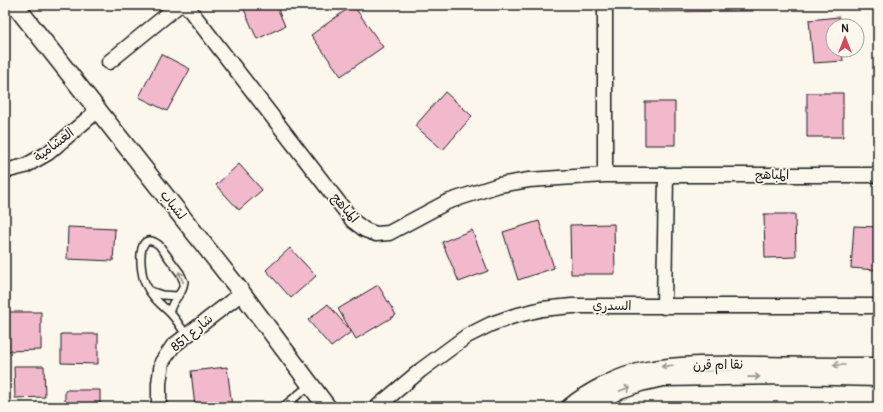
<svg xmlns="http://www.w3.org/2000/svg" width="883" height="412" viewBox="0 0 883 412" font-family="Pangolin,'Playpen Sans Arabic',sans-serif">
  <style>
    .building { fill: #f2b9cd; stroke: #1c1c1c }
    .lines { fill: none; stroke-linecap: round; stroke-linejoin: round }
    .service-casing { stroke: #1c1c1c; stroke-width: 10 }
    .minor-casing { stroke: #1c1c1c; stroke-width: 17 }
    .tertiary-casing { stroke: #1c1c1c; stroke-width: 20 }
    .service { stroke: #fbf7ec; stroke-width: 7 }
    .minor { stroke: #fbf7ec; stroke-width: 14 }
    .tertiary { stroke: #fbf7ec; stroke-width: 17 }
    .oneway { stroke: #97948e }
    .labels { text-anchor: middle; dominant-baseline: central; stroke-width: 3.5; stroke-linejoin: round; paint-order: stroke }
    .street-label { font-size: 13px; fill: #1c1c1c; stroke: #fbf7ec }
  </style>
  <rect width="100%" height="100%" fill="#fbf7ec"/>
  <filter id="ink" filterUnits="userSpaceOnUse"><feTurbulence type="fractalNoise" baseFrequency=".025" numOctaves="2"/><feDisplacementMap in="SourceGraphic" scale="8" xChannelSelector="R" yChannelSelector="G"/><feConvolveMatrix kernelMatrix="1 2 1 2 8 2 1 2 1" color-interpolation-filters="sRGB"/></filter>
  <g filter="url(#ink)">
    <path class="building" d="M 247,5 L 276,5 L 285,26 L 257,39 L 243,7 Z
      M 353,5 L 383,47 L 341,76 L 311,35 Z
      M 648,5 L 753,5 L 753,11 L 648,12 Z
      M 839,17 L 840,26 L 833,26 L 833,50 L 842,50 L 843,61 L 813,63 L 809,20 Z
      M 161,54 L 190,69 L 167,111 L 139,97 Z
      M 445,92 L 472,116 L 443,150 L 415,126 Z
      M 807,93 L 843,93 L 843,137 L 807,137 Z
      M 645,102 L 675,102 L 675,145 L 645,145 Z
      M 239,164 L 262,190 L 239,210 L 216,185 Z
      M 764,214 L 795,214 L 796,257 L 765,258 Z
      M 539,221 L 554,268 L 518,280 L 503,232 Z
      M 614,224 L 615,274 L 571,274 L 570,225 Z
      M 854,226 L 878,227 L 876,270 L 851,268 Z
      M 68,227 L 115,229 L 113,261 L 67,259 Z
      M 472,230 L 488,271 L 459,282 L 442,242 Z
      M 290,248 L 316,276 L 291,298 L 266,270 Z
      M 378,285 L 396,315 L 356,339 L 338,309 Z
      M 328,304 L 351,332 L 331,347 L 308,320 Z
      M 5,312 L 41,312 L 41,350 L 5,351 Z
      M 61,334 L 98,334 L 98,364 L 61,363 Z
      M 14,366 L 44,366 L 45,397 L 15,398 Z
      M 227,367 L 232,407 L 195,407 L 191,371 Z
      M 65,390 L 100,390 L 100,407 L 65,407 Z"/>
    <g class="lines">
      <g class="service-casing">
        <path id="service" d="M 150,291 L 162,295 L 178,296
          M 169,312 L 173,303 L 182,290 L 184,282 L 180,273 L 159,245 C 135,227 140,272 145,283 C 151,296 158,302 168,311 C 176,318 181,328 187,336
          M 283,407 L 310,385"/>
      </g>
      <g class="minor-casing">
        <path id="minor" d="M 186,5 L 353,221 L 365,230 L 376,234 L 389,233 L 447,202 L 499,185 L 529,180 L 605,175 L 878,175
          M 605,5 L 605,175
          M 109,62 L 179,5
          M 5,171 L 25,166 L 48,153 L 98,110
          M 664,307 L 666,175
          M 159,407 L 159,383 L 162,362 L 173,346 L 242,293
          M 377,407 L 421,370 L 467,336 L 491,324 L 514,316 L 542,309 L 572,306 L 878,306
          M 568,407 C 588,390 620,374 647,369 C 684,362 724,364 762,364 C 801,365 839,365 878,365
          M 590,407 L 620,391 L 641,384 L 663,379 L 792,377 L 878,379"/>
      </g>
      <g class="tertiary-casing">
        <path id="tertiary" d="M 15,5 L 242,293 L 327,407"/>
      </g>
      <use href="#service" class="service"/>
      <use href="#minor" class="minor"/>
      <use href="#tertiary" class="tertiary"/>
    </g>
    <defs><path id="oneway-shaft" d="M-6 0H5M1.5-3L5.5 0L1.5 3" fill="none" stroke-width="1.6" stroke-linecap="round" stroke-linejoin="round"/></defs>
    <g class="oneway">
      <use href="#oneway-shaft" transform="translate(181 277) rotate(-113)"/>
      <use href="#oneway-shaft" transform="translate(839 365) rotate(-180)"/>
      <use href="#oneway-shaft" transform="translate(667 366) rotate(173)"/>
      <use href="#oneway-shaft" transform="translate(754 377) rotate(-1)"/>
      <use href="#oneway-shaft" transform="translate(625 389) rotate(-20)"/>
    </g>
  </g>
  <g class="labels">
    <g class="street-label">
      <text transform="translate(54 145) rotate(-37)">الغشامية</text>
      <text x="772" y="175">المباهج</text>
      <text transform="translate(173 205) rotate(52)">لشباب</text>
      <text transform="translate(345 208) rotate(50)">المباهج</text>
      <text x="612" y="306">السدري</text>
      <text transform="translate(192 333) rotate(-40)">شارع 851</text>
      <text transform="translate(718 365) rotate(-1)">نقا ام قرن</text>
    </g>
  </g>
  <rect width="883" height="412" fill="none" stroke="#fbf7ec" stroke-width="20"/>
  <rect x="10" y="10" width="863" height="392" fill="none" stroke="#1c1c1c" stroke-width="1.5" filter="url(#ink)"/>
  <g transform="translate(845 38)"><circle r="19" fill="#fbf7ec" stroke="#a29f99"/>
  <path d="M0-3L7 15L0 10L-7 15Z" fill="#d1495b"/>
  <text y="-6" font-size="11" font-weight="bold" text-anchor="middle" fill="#1c1c1c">N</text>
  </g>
</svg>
